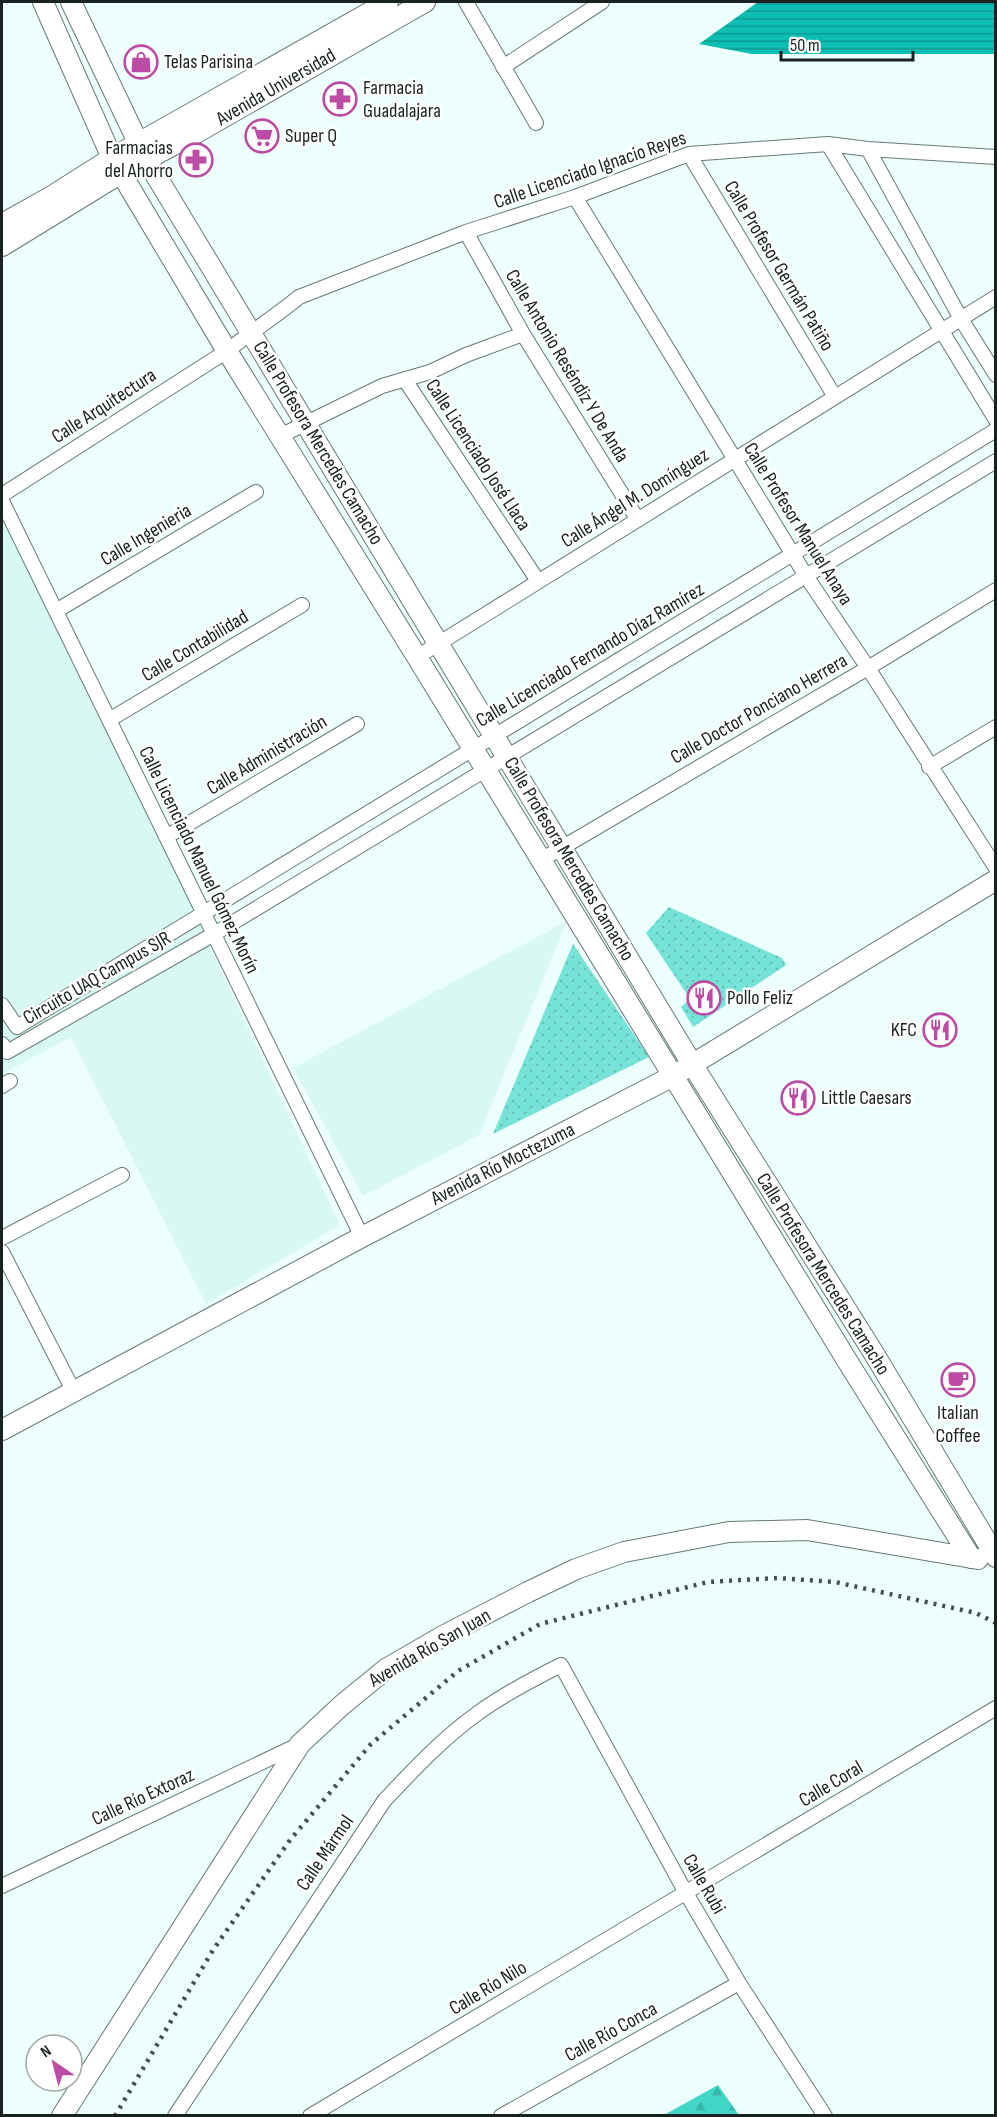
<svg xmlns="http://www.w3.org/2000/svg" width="997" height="2117" viewBox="0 0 997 2117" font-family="'Sofia Sans Condensed',sans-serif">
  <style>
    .built { fill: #d8f8f4 }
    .forest { fill: url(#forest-firs) }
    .park { fill: url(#park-dots) }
    .water { fill: url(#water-rules) }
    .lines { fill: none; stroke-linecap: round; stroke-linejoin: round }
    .street-casing { stroke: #657976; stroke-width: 16 }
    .secondary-casing { stroke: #657976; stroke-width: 22 }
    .street { stroke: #fff; stroke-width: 14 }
    .secondary { stroke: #fff; stroke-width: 20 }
    .rail { stroke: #46504f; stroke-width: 4.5; stroke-dasharray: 3 6; stroke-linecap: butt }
    .labels { text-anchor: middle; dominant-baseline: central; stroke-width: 5; stroke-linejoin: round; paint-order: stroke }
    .poi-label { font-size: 20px; fill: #1a2221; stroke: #fff; text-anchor: start }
    .street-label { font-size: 20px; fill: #1a2221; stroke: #fff }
  </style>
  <defs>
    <pattern id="forest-firs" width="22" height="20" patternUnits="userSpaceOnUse" patternTransform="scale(1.5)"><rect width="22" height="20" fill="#40d7c9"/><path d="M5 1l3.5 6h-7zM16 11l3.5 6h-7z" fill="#38b8ac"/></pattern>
    <pattern id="park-dots" width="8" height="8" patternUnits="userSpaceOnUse" patternTransform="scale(1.5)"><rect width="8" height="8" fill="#75e3d7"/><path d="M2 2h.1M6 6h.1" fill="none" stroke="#65c2b8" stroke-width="1.8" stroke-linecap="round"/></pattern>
    <pattern id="water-rules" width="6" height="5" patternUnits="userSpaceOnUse" patternTransform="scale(1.5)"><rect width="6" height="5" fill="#0cbeb1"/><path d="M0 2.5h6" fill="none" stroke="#0b9a90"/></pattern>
  </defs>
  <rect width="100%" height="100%" fill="#edfffc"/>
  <path class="built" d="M 2,501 L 340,1225 L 206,1304 L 71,1037 L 2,1074 Z
    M 567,921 L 479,1135 L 363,1196 L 293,1068 Z"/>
  <path class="forest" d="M 718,2085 L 739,2115 L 664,2115 Z"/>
  <path class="park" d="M 669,907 L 782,958 L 786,965 L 693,1027 L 681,1007 L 690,999 L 646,933 Z
    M 573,944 L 649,1057 L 493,1134 Z"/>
  <path class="water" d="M 758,2 L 995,2 L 995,54 L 752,54 L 699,44 Z"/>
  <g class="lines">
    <g class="street-casing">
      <path id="street" d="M 466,2 L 536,123
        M 503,67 L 602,2
        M 828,144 L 996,420
        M 868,149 L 961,319 L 996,375
        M 689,154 L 835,397
        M 575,197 L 806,576 L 868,668 L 996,868
        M 466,232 L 523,334 L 638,520
        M 405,380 L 538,581
        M 280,436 L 382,386 L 430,372 L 466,355 L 523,334
        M 2,495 L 227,351 C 251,332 276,316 299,297 L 466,232 L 575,197 L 689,154 L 828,144 L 868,149 L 996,157
        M 2,501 L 362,1237
        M 56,611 L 256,492
        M 417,657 L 996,297
        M 109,720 L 302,605
        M 929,767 L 996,727
        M 166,837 L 357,724
        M 541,860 L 868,668 L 996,590
        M 2,1005 L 17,1027 L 996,430
        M 2,1044 L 7,1052 L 214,934 L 996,461
        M 2,1086 L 10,1081
        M 2,1238 L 122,1175
        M 2,1252 L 74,1392
        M 2,1886 L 298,1745
        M 175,2116 L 384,1801 C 413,1770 443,1738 478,1713 C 504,1694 533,1679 561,1665 L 686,1893 L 739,1983 L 825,2116
        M 310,2116 L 996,1708
        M 501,2116 L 739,1983"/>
    </g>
    <g class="secondary-casing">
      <path id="secondary" d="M 43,2 L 112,158 L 227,351 L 417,657 L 851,1367 L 971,1558
        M 71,2 L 146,159 L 692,1064 L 873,1352 L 996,1557
        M 2,224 L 52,196 L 112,158 L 388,2
        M 2,246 L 121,173 L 196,133 L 425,2
        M 2,1430 L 362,1237 L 673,1076 L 996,880
        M 62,2116 L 300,1744 L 342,1705 L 386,1669 L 443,1636 L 528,1592 L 576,1569 L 624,1552 L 729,1532 L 807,1530 L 978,1559"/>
    </g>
    <use href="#street" class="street"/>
    <use href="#secondary" class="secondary"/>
    <path class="rail" d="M 115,2116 L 213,1950 L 290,1840 L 371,1744 L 458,1671 L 540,1624 L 708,1582 L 777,1578 L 835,1582 L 976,1613 L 996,1623"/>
  </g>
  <defs>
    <g id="shop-ring" transform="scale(1.725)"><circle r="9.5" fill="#fff" stroke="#bc4ba6" stroke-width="1.5"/><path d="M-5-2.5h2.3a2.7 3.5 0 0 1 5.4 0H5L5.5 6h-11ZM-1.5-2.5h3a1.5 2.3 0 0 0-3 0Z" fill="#bc4ba6"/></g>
    <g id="pharmacy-ring" transform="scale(1.725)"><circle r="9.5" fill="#fff" stroke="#bc4ba6" stroke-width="1.5"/><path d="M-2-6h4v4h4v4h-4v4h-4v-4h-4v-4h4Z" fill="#bc4ba6"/></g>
    <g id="supermarket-ring" transform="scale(1.725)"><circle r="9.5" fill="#fff" stroke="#bc4ba6" stroke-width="1.5"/><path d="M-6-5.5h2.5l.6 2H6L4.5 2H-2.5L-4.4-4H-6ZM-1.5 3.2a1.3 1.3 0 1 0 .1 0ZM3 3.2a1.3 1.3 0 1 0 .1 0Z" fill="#bc4ba6"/></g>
    <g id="restaurant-ring" transform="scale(1.725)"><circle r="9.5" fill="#fff" stroke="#bc4ba6" stroke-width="1.5"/><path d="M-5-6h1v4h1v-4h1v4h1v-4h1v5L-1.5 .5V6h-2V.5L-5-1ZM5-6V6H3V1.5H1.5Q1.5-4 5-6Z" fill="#bc4ba6"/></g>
    <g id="cafe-ring" transform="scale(1.725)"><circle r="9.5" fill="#fff" stroke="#bc4ba6" stroke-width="1.5"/><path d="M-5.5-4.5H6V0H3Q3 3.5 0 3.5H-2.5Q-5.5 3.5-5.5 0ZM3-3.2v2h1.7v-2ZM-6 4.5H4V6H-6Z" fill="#bc4ba6"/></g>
  </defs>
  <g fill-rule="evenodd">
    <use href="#shop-ring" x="141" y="62"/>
    <use href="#pharmacy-ring" x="340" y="99"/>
    <use href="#supermarket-ring" x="262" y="136"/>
    <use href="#pharmacy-ring" x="196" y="160"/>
    <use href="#restaurant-ring" x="704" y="998"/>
    <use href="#restaurant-ring" x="940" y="1030"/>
    <use href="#restaurant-ring" x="798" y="1098"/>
    <use href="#cafe-ring" x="958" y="1380"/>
  </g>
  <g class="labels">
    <g class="poi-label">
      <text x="164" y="62">Telas Parisina</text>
      <text x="363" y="88">Farmacia<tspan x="363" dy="23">Guadalajara</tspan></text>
      <text x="285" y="136">Super Q</text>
      <text x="173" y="148" text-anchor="end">Farmacias<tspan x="173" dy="23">del Ahorro</tspan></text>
      <text x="727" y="998">Pollo Feliz</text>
      <text x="917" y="1030" text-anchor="end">KFC</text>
      <text x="821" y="1098">Little Caesars</text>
      <text x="958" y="1413" text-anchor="middle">Italian<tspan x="958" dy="23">Coffee</tspan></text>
    </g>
    <g class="street-label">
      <text transform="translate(276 87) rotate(-30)">Avenida Universidad</text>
      <text transform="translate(590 170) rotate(-19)">Calle Licenciado Ignacio Reyes</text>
      <text transform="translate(779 266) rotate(59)">Calle Profesor Germán Patiño</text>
      <text transform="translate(567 366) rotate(59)">Calle Antonio Reséndiz Y De Anda</text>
      <text transform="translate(104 406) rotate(-33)">Calle Arquitectura</text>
      <text transform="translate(318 443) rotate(59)">Calle Profesora Mercedes Camacho</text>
      <text transform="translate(478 455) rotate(57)">Calle Licenciado José Llaca</text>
      <text transform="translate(635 498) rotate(-32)">Calle Ángel M. Domínguez</text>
      <text transform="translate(798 524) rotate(58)">Calle Profesor Manuel Anaya</text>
      <text transform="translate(146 535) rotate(-31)">Calle Ingenieria</text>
      <text transform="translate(195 646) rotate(-31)">Calle Contabilidad</text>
      <text transform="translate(590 655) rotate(-31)">Calle Licenciado Fernando Díaz Ramírez</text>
      <text transform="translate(759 709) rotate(-30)">Calle Doctor Ponciano Herrera</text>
      <text transform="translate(267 755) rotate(-31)">Calle Administración</text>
      <text transform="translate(569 859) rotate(59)">Calle Profesora Mercedes Camacho</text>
      <text transform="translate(199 860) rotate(64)">Calle Licenciado Manuel Gómez Morín</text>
      <text transform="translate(97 978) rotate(-30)">Circuito UAQ Campus SJR</text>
      <text transform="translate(503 1164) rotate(-27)">Avenida Río Moctezuma</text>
      <text transform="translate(823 1274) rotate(58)">Calle Profesora Mercedes Camacho</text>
      <text transform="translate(430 1648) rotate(-30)">Avenida Río San Juan</text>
      <text transform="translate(831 1784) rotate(-31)">Calle Coral</text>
      <text transform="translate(143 1797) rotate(-25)">Calle Río Extoraz</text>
      <text transform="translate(325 1853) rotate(-56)">Calle Mármol</text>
      <text transform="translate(704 1884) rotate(60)">Calle Rubi</text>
      <text transform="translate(488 1988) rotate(-31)">Calle Río Nilo</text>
      <text transform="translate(611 2032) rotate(-29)">Calle Río Conca</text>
    </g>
  </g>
  <rect width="997" height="2117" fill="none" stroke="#1a2221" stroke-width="6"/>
  <g transform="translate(54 2063) rotate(325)"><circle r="28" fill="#ffffff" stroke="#a3a7a6" stroke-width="1.5"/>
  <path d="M0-4.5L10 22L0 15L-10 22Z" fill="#bc4ba6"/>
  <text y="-9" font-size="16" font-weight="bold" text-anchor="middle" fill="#1a2221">N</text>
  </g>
  <path d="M781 51v9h132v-9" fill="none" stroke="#1a2221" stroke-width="3"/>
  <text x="790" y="51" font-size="18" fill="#1a2221" stroke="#ffffff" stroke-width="4.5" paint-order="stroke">50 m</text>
</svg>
